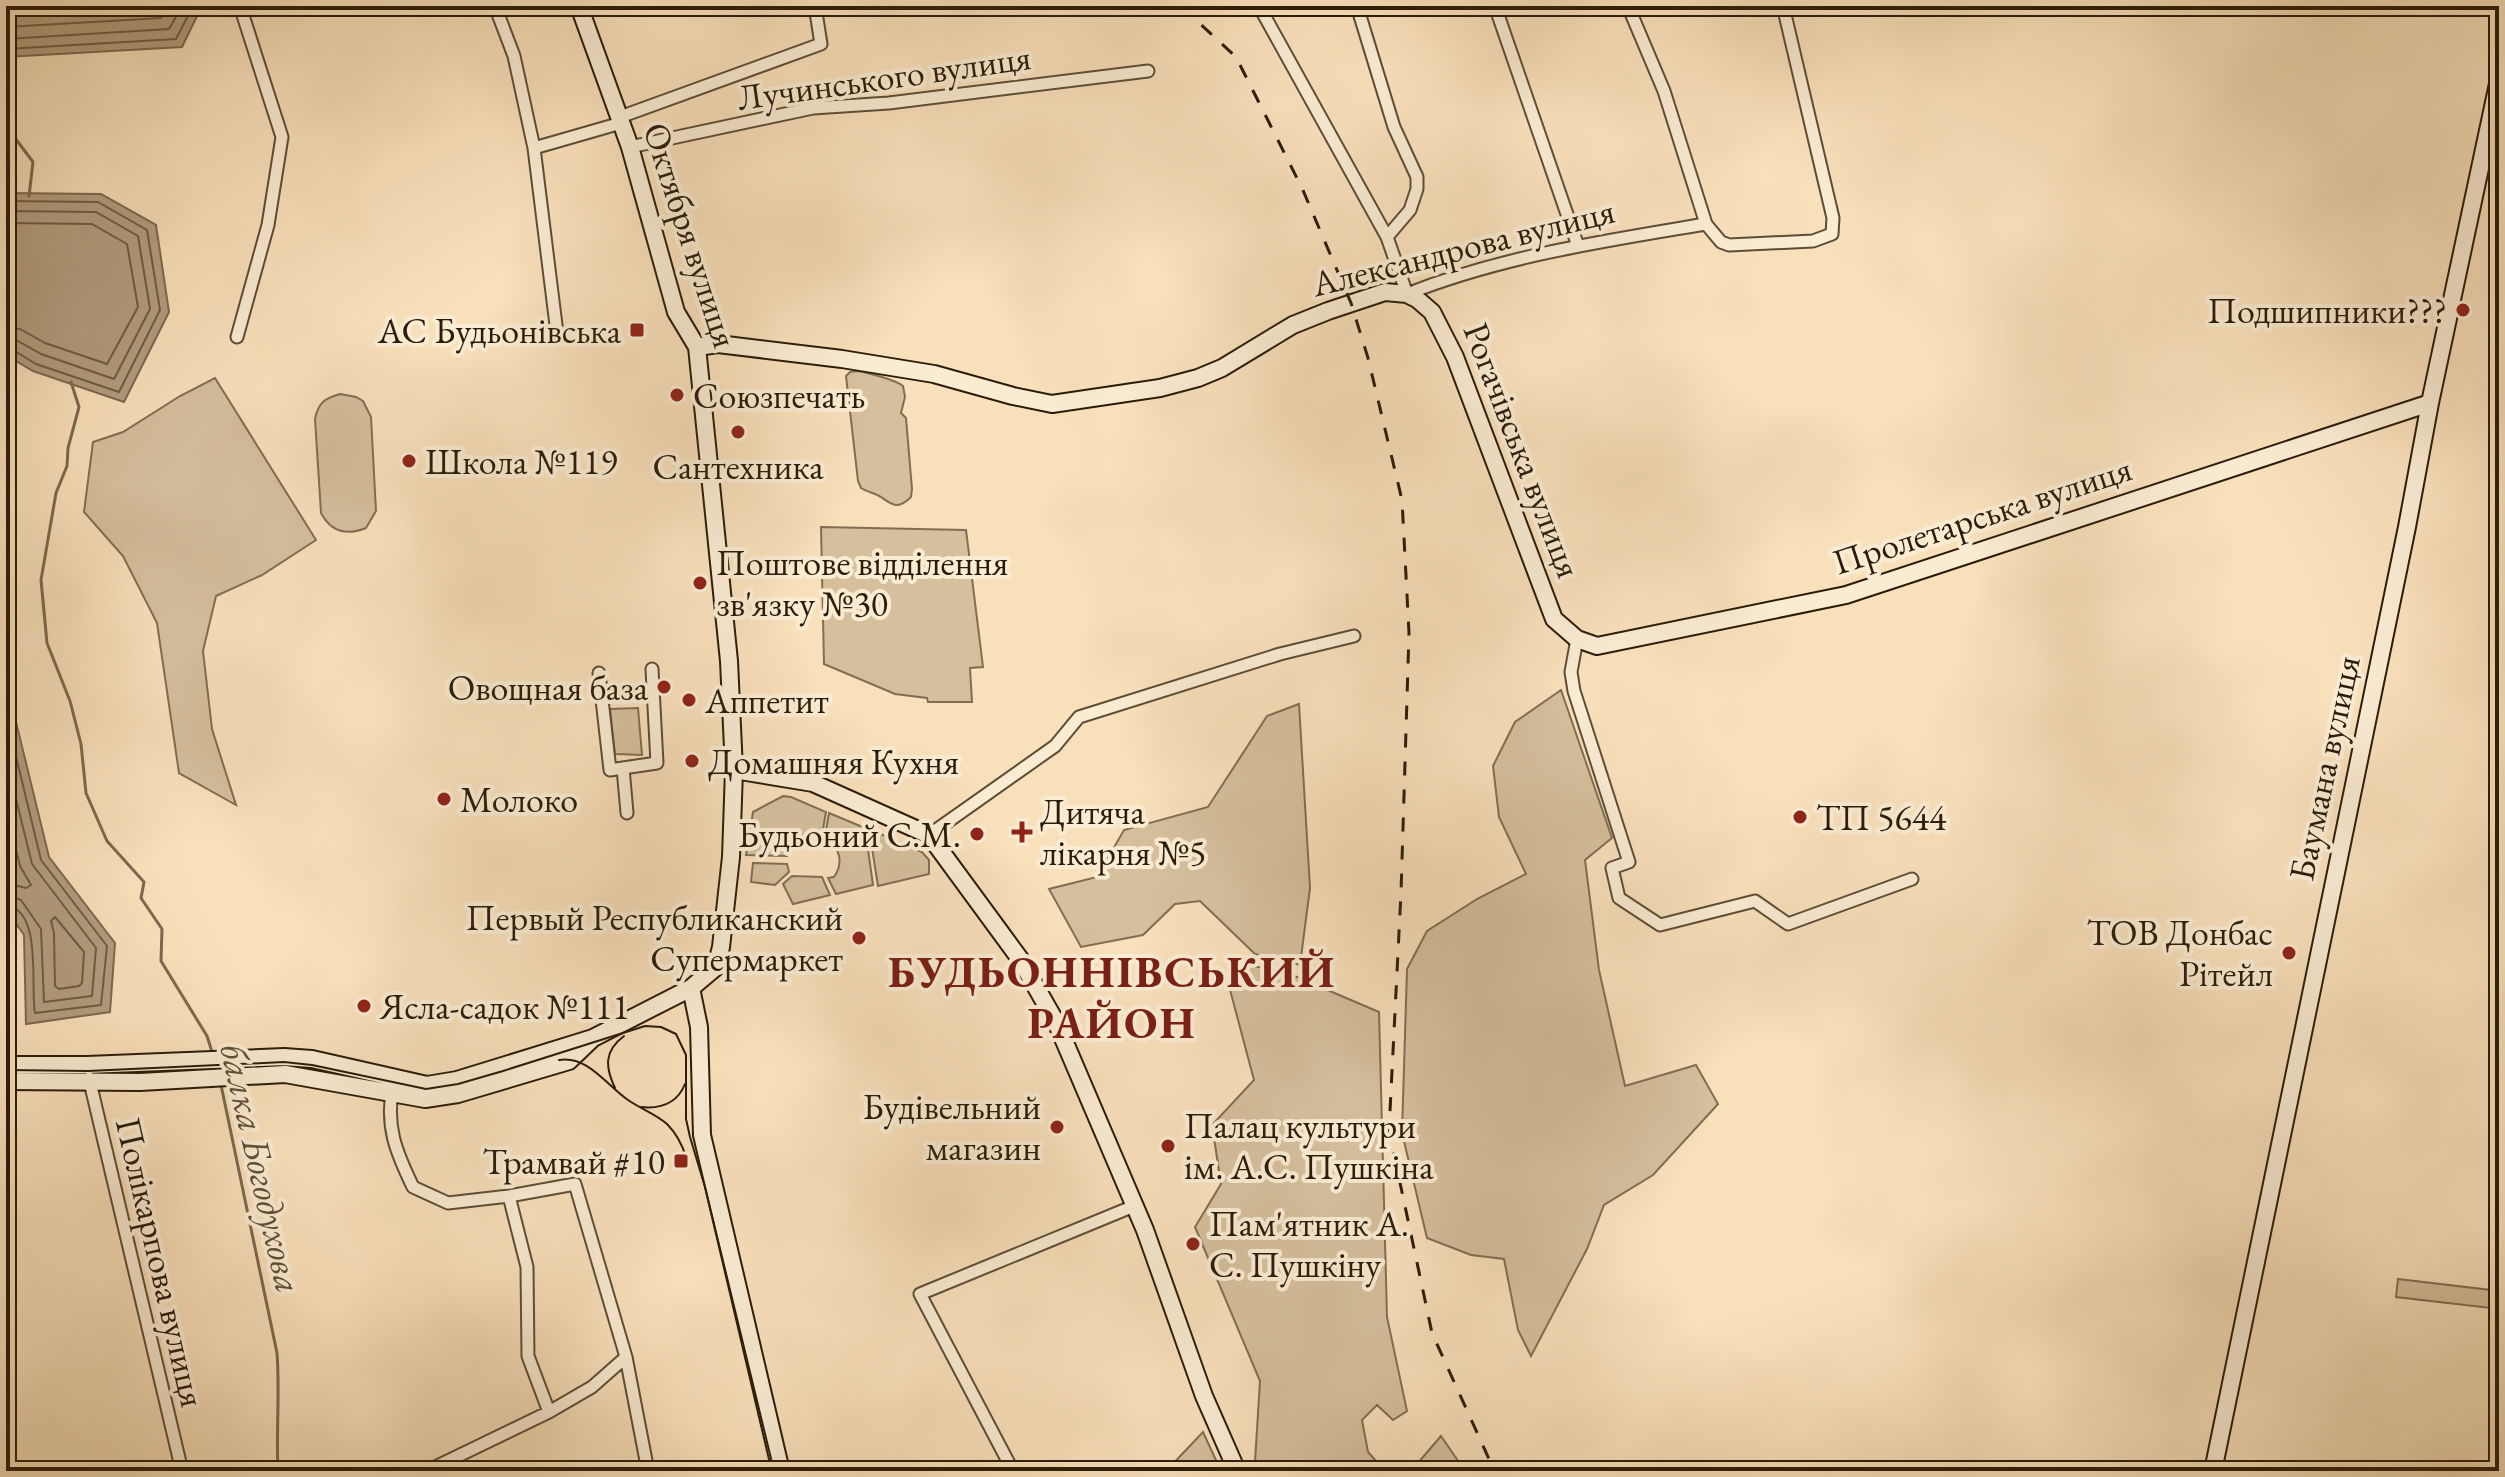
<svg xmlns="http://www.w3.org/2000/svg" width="2505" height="1477" viewBox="0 0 2505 1477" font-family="'EB Garamond',serif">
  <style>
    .green { fill: #d5bf9d; stroke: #806e53; stroke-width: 2 }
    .water { fill: #b29d7e; stroke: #7c694f; stroke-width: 2 }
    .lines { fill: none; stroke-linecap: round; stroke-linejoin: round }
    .shore { stroke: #6e5c44; stroke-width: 2 }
    .stream { stroke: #7c694f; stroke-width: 3 }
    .street-casing { stroke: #5e4d36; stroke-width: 15 }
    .secondary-casing { stroke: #2b1c09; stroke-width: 20 }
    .street { stroke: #faebd3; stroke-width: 11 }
    .secondary { stroke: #faebd3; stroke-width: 16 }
    .tram { stroke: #2b1c09; stroke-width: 2 }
    .rail { stroke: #2b1c09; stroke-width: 3; stroke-dasharray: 14 14; stroke-linecap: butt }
    .poi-dot { fill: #8f2418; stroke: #faebd3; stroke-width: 3 }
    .labels { text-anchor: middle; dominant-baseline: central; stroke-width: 8; stroke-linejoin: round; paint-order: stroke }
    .street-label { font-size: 36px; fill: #2b1c09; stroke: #faebd3 }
    .poi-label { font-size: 36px; fill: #2b1c09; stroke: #faebd3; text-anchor: start }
    .water-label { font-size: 38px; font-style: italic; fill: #615038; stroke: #faebd3 }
    .district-label { font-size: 44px; font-weight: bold; letter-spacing: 2px; fill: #7a1f14; stroke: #faebd3 }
  </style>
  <rect width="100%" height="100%" fill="#f8e0bb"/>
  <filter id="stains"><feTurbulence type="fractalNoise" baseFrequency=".0025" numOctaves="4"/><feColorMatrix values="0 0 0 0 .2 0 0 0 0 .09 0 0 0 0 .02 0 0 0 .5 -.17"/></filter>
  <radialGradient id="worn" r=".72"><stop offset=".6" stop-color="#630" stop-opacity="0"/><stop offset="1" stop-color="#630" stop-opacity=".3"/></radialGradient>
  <path class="green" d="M 858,371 C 869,373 896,380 903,386 L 905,397 L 901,413 L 906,418 L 912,489 L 911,497 C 898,510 892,505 881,497 C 875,493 867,492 861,488 L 858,481 L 846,376 L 850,372 Z
    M 215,378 L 316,540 L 262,575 L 216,596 L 203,651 L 212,729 L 236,805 L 179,773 L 157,623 L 123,556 L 84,512 L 93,442 L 123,432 L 180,396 Z
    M 340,394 L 356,397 L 363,401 L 371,417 L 376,511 L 366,528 C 346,536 331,532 321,513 L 315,419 C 318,403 325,398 340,394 Z
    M 821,527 L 966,530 L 983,667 L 970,668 L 972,702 L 928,702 L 927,698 L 895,694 L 824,664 Z
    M 1561,690 L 1612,838 L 1585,860 L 1599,970 L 1625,1086 L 1696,1065 L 1718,1104 L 1653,1175 L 1604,1205 L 1587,1249 L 1531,1356 L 1518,1330 L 1504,1259 L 1471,1255 L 1427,1238 L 1402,1133 L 1407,969 L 1427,931 L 1477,899 L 1526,874 L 1499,817 L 1493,766 L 1515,722 Z
    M 1299,704 L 1310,888 L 1300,965 L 1255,954 L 1200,901 L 1175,904 L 1143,935 L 1081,947 L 1049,889 L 1097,877 L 1124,830 L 1208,807 L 1267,716 Z
    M 638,708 L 642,755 L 615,754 L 610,709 Z
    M 783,796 L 791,797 L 826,812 L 822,835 L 800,836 L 791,844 L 787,856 L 746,855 L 753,812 Z
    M 829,813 L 865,828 L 873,885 L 836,894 L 828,878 L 834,877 C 844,863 840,847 825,836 Z
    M 869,829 L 922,852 L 929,860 L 929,874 L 878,886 Z
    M 753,863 L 787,864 L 789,872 L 775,885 L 751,882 Z
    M 792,876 L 822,877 L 830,895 L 793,904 L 783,884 Z
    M 1232,963 L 1283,971 L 1379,1012 L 1387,1317 L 1407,1411 L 1393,1420 L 1377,1405 L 1362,1420 L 1368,1452 L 1385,1471 L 1263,1471 L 1255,1462 L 1260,1381 L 1195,1227 L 1221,1184 L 1212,1125 L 1254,1080 L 1229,986 Z
    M 2398,1279 L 2499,1291 L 2499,1309 L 2396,1297 Z
    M 1203,1432 L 1221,1471 L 1169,1471 L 1169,1468 Z
    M 1441,1436 L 1465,1471 L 1411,1471 Z"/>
  <path class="water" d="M 6,6 L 202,6 L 182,47 L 6,57 Z
    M 6,193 L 101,194 L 156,225 L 169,312 L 124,402 L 33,371 L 6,355 Z
    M 6,681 L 49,857 L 115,943 L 110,1012 L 26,1024 L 24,935 L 6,909 Z"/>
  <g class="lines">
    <path class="shore" d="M 6,27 L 161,18 L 169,6
      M 6,39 L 169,29 L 182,6
      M 6,49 L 176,39 L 193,6
      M 6,201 L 98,202 L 147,230 L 160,310 L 119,392 L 36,364 L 13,350 L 6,349
      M 6,211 L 96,212 L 138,236 L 150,309 L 114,379 L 41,354 L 16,340 L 6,339
      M 6,223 L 92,224 L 127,244 L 138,307 L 107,364 L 45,343 L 20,329 L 6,327
      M 6,715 L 41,860 L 107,946 L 101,1005 L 35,1013 C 30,987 43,910 6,905
      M 6,758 L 32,864 L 96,948 L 92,996 L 44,1002 L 41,929 L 21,900 L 6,895
      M 6,809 L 20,866 L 31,885 L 26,888 L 6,883
      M 55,917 L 84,952 L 82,983 L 79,986 L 59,989 L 55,986 L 54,933 L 51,921 Z"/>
    <path class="stream" d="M 6,126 L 33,162 L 29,196
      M 71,382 L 79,407 L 68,448 L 67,466 L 56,493 L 41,580 L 47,643 L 70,701 L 81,744 L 86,793 L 107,841 L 144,882 L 141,898 L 162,929 L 161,961 L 207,1036 L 213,1055
      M 221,1085 L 277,1353 C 280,1393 276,1431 278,1471"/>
    <g class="street-casing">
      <path id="street" d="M 495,6 L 514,56 L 534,148 L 557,333
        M 1259,6 L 1387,237
        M 1357,6 L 1394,127 L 1417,177 L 1417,189 L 1410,210 L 1387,237 L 1407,294 C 1502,256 1605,241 1706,224 L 1721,242 L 1729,245 L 1813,241 L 1832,234 L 1833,218 L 1783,6
        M 1495,6 L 1578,246
        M 1628,6 L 1664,91 L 1706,224
        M 620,117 L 821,44 L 815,6
        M 630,147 L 813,108 L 889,103 L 1148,71
        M 534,148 L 621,123
        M 237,337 L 268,225 L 282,137 L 240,6
        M 1577,639 L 1571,672 L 1574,691 L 1629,862 L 1612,868 L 1619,898 L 1660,925 L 1755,901 L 1788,924 L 1912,879
        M 599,673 L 610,770 L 623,768
        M 627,813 L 623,768 L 657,763 L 652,669
        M 929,835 L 1055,746 L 1079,717 L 1280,654 L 1354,636
        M 89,1078 L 182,1471
        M 393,1086 C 385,1126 396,1152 413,1187 L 448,1203 L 509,1196 L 575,1184 L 626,1357 L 648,1471
        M 509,1196 L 527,1267 L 528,1356 L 549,1412
        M 427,1471 L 549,1412 L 592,1387 L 626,1357
        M 1013,1471 L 920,1294 L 1134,1206"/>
    </g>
    <g class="secondary-casing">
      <path id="secondary" d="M 697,347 L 718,344 L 842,359 L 934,374 L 1013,396 L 1052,404 L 1160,388 L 1198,378 L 1222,368 L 1293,325 L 1328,311 L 1385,292 L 1407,294 L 1417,299 L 1432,312 L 1455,357 L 1554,619 L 1577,639 L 1597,646 L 1846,595 L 2430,403
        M 734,770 L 813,783 L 929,835 L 1020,959 L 1057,1024 L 1145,1230 L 1204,1396 L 1237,1471
        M 691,988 L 699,1027 L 702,1135 L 781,1471
        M 6,1065 L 87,1065 L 284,1057 L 312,1059 L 427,1085 L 457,1080 L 593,1038 L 691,988 L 716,967 L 721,947 L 731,857 L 734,770 L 729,661 L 697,347 L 676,312 L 630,147 L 579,6
        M 6,1081 L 140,1082 L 285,1074 L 425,1099 L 458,1094 L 569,1061 L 592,1039
        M 2213,1471 L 2407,527 L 2430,403 L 2499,79"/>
    </g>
    <use href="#street" class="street"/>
    <use href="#secondary" class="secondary"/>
    <path class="tram" d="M 559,1060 C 588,1055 607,1086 628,1100 C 641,1109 656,1114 667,1124 C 677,1134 682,1144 686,1157
      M 6,1070 L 88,1071 L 284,1062 L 312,1065 L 426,1089 L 458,1084 L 503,1071 L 645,1026 L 661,1027 L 676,1034 L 686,1055 L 686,1119 L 690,1137 L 705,1187 L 774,1471
      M 615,1088 C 605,1067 604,1051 624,1036
      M 641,1107 C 661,1109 677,1104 685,1084"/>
    <path class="rail" d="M 1181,6 L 1236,57 L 1302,188 L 1351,303 L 1368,358 L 1402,500 L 1409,633 L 1401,893 L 1389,1131 L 1432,1333 L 1489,1459 L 1497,1471"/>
  </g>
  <g class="poi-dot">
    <circle cx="2463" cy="310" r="8"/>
    <rect x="629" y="322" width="16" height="16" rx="4"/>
    <circle cx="677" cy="395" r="8"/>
    <circle cx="738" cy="432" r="8"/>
    <circle cx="409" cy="461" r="8"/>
    <circle cx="700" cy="583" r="8"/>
    <circle cx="664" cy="687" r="8"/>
    <circle cx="689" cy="700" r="8"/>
    <circle cx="692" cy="761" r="8"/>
    <circle cx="444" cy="799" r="8"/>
    <circle cx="1800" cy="817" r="8"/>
    <path d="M1018 820h8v8h8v8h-8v8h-8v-8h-8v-8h8z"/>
    <circle cx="977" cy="834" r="8"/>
    <circle cx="859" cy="938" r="8"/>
    <circle cx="2289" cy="953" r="8"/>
    <circle cx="364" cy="1006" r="8"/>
    <circle cx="1057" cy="1127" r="8"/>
    <circle cx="1168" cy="1146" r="8"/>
    <rect x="673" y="1153" width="16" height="16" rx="4"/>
    <circle cx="1193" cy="1244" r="8"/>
  </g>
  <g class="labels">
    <g class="street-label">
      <text transform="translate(884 77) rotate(-8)">Лучинського вулиця</text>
      <text transform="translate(691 235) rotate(72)">Октября вулиця</text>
      <text transform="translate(1463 247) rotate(-14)">Александрова вулиця</text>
      <text transform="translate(1523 450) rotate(69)">Рогачівська вулиця</text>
      <text transform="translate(1982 515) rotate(-18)">Пролетарська вулиця</text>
      <text transform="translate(2324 768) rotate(-78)">Баумана вулиця</text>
      <text transform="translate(161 1262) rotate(77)">Полікарпова вулиця</text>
    </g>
    <g class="poi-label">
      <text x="2447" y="310" text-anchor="end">Подшипники???</text>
      <text x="621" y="330" text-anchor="end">АС Будьонівська</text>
      <text x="693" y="395">Союзпечать</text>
      <text x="425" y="461">Школа №119</text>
      <text x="738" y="466" text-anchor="middle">Сантехника</text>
      <text x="716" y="562">Поштове відділення<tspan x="716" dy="41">зв'язку №30</tspan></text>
      <text x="648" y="687" text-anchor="end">Овощная база</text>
      <text x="705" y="700">Аппетит</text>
      <text x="708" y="761">Домашняя Кухня</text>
      <text x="460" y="799">Молоко</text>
      <text x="1040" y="811">Дитяча<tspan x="1040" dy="41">лікарня №5</tspan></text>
      <text x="1816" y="817">ТП 5644</text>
      <text x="961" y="834" text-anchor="end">Будьоний С.М.</text>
      <text x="843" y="917" text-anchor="end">Первый Республиканский<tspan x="843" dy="41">Супермаркет</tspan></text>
      <text x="2273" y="932" text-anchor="end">ТОВ Донбас<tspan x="2273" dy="41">Рітейл</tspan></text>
      <text x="380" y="1006">Ясла-садок №111</text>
      <text x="1041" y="1106" text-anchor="end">Будівельний<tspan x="1041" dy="41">магазин</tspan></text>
      <text x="1184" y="1125">Палац культури<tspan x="1184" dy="41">ім. А.С. Пушкіна</tspan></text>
      <text x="665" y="1161" text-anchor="end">Трамвай #10</text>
      <text x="1209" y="1223">Пам'ятник А.<tspan x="1209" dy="41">С. Пушкіну</tspan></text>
    </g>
    <g class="water-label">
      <text transform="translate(262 1168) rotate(77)">балка Богодухова</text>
    </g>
    <g class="district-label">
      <text x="1112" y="971">БУДЬОННІВСЬКИЙ<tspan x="1112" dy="51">РАЙОН</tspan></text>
    </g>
  </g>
  <rect width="2505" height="1477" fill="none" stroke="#f8e0bb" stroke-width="32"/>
  <rect x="8" y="8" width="2489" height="1461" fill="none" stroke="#2b1c09" stroke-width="4"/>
  <rect x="16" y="16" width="2473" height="1445" fill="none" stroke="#2b1c09" stroke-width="2"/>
  <rect width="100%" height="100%" filter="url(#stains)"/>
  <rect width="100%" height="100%" fill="url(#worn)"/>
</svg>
